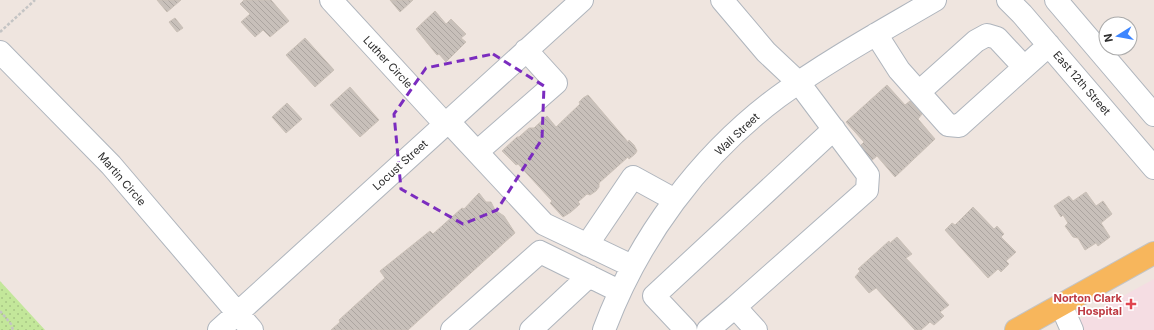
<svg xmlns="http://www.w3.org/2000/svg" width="1154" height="330" viewBox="0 0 1154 330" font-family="Inter,sans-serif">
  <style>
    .medical { fill: #f5dde3 }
    .park { fill: url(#park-dots) }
    .building { fill: url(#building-back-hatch); stroke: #cbc1b8 }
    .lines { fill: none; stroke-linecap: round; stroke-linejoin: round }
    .minor-casing { stroke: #afb5bd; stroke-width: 24 }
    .major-casing { stroke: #c4c4c4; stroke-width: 24 }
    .path { stroke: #c4c4c4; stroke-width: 2.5; stroke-dasharray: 3 2; stroke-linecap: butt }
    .minor { stroke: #fff; stroke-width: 22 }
    .major { stroke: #f7b65c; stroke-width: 22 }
    .marked { fill: none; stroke: #7b2cbf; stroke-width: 3; stroke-dasharray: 8 5; stroke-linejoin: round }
    .health-dot { fill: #e0444e; stroke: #fff; stroke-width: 1.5 }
    .labels { text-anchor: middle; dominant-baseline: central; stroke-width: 3.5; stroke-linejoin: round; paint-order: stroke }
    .street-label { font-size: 11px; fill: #2d2d2d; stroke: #fff }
    .health-label { font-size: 11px; font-weight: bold; fill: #be3a42; stroke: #fff; text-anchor: end }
  </style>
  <defs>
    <pattern id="park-dots" width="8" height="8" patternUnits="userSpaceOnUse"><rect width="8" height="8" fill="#c3e79a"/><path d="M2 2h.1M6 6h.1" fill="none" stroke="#a8c685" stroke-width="1.8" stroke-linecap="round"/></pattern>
    <pattern id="building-back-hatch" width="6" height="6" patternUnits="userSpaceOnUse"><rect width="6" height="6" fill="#c8c0ba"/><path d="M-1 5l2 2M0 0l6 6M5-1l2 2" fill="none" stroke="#aca5a0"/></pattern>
  </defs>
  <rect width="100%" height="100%" fill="#efe5df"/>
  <path class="medical" d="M 1154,279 L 1154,330 L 1061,330 Z"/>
  <path class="park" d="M 0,280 L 0,281 L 45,330 L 0,330 Z"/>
  <path class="building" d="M 157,0 L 181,0 L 167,12 Z
    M 244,0 L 271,0 L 289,21 L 270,37 L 263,30 L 255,37 L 241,22 L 250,14 L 240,4 Z
    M 390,0 L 413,0 L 400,12 Z
    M 435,11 L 446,24 L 451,19 L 466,34 L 461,38 L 466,42 L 446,62 L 439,54 L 437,55 L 416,29 Z
    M 175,18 L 183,28 L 177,32 L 169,22 Z
    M 305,38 L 334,70 L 315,87 L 286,55 Z
    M 887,85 L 905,105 L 910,101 L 922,114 L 918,119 L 935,139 L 895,177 L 877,156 L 871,161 L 859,147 L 864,142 L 846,122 Z
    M 350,87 L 379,120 L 360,137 L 330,105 Z
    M 588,95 L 628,142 L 629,140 L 634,145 L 637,151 L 635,154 L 629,159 L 628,157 L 599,183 L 599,187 L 596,191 L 590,195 L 587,194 L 578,202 L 580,204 L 571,212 L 563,217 L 550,203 L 552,201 L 518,164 L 516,165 L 502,151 L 517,137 L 519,137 L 529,128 L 534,128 L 547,116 L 556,127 L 580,104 L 579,102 L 583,98 Z
    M 287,103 L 302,119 L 286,133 L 272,117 Z
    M 1086,192 L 1096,206 L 1103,201 L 1112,214 L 1101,223 L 1110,237 L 1098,246 L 1096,243 L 1085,250 L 1078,238 L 1073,237 L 1065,226 L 1068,223 L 1063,215 L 1061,217 L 1054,206 L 1069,196 L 1073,201 Z
    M 479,193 L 486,202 L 491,202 L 495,210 L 504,216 L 515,233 L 408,330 L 331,330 L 340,322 L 339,320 L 385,278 L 380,271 L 430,231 L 433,234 L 462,208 L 464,209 Z
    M 973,207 L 994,229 L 997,226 L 1004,234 L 1001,237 L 1016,252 L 1006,261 L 1009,264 L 1001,272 L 998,269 L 988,278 L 945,230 L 952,223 L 955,225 Z
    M 897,237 L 912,254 L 906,258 L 949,305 L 940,312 L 944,316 L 934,325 L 930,322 L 921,330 L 915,330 L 876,288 L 869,293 L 855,277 L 860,271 L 858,269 L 889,241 L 890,243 Z"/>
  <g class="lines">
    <g class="minor-casing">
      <path id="minor" d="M 331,0 L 445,124
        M 722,0 L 766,52 L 799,83 L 868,175 L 867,190 L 735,307 L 756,330
        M 1008,0 L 1022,14 L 1154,168
        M 1056,0 L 1154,115
        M 876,34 L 899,70 L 948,125 L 959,126 L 1049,45
        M 0,52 L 111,165 L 252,330
        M 919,92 L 976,41 L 987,35 L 997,38 L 1024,67
        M 448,121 L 544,224 L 632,266
        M 477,152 L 556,83 L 526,50
        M 587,245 L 633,177 L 675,200
        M 1061,305 L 1072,330
        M 219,330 L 582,0
        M 452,330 L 540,252 L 619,291
        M 531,330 L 589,276
        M 604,330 C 638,239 699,156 778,97 C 827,61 882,31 935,0
        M 686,330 L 654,296 L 834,129
        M 708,330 L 735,307"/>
    </g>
    <g class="major-casing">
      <path id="major" d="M 1016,330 L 1154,253"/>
    </g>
    <path class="path" d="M 0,32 L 35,0
      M 0,311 L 11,324 L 13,330"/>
    <use href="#minor" class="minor"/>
    <use href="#major" class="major"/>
  </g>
  <path class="marked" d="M 493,54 L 544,86 L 542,139 L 497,210 L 463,224 L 401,189 L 394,114 L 426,68 Z"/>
  <path class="health-dot" d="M1129 298h4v4h4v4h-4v4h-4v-4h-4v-4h4z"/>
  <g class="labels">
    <g class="street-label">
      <text transform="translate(388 62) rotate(47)">Luther Circle</text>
      <text transform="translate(1082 83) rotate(49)">East 12th Street</text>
      <text transform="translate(737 134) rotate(-43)">Wall Street</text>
      <text transform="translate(400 165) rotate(-42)">Locust Street</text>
      <text transform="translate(122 179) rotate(49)">Martin Circle</text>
    </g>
    <g class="health-label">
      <text x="1122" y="298">Norton Clark<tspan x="1122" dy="13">Hospital</tspan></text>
    </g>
  </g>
  <g transform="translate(1118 36) rotate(259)"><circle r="19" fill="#ffffff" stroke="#ababab"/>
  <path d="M0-3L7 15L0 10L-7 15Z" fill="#3c85ff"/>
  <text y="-6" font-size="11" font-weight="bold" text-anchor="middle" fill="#2d2d2d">N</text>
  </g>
</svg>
